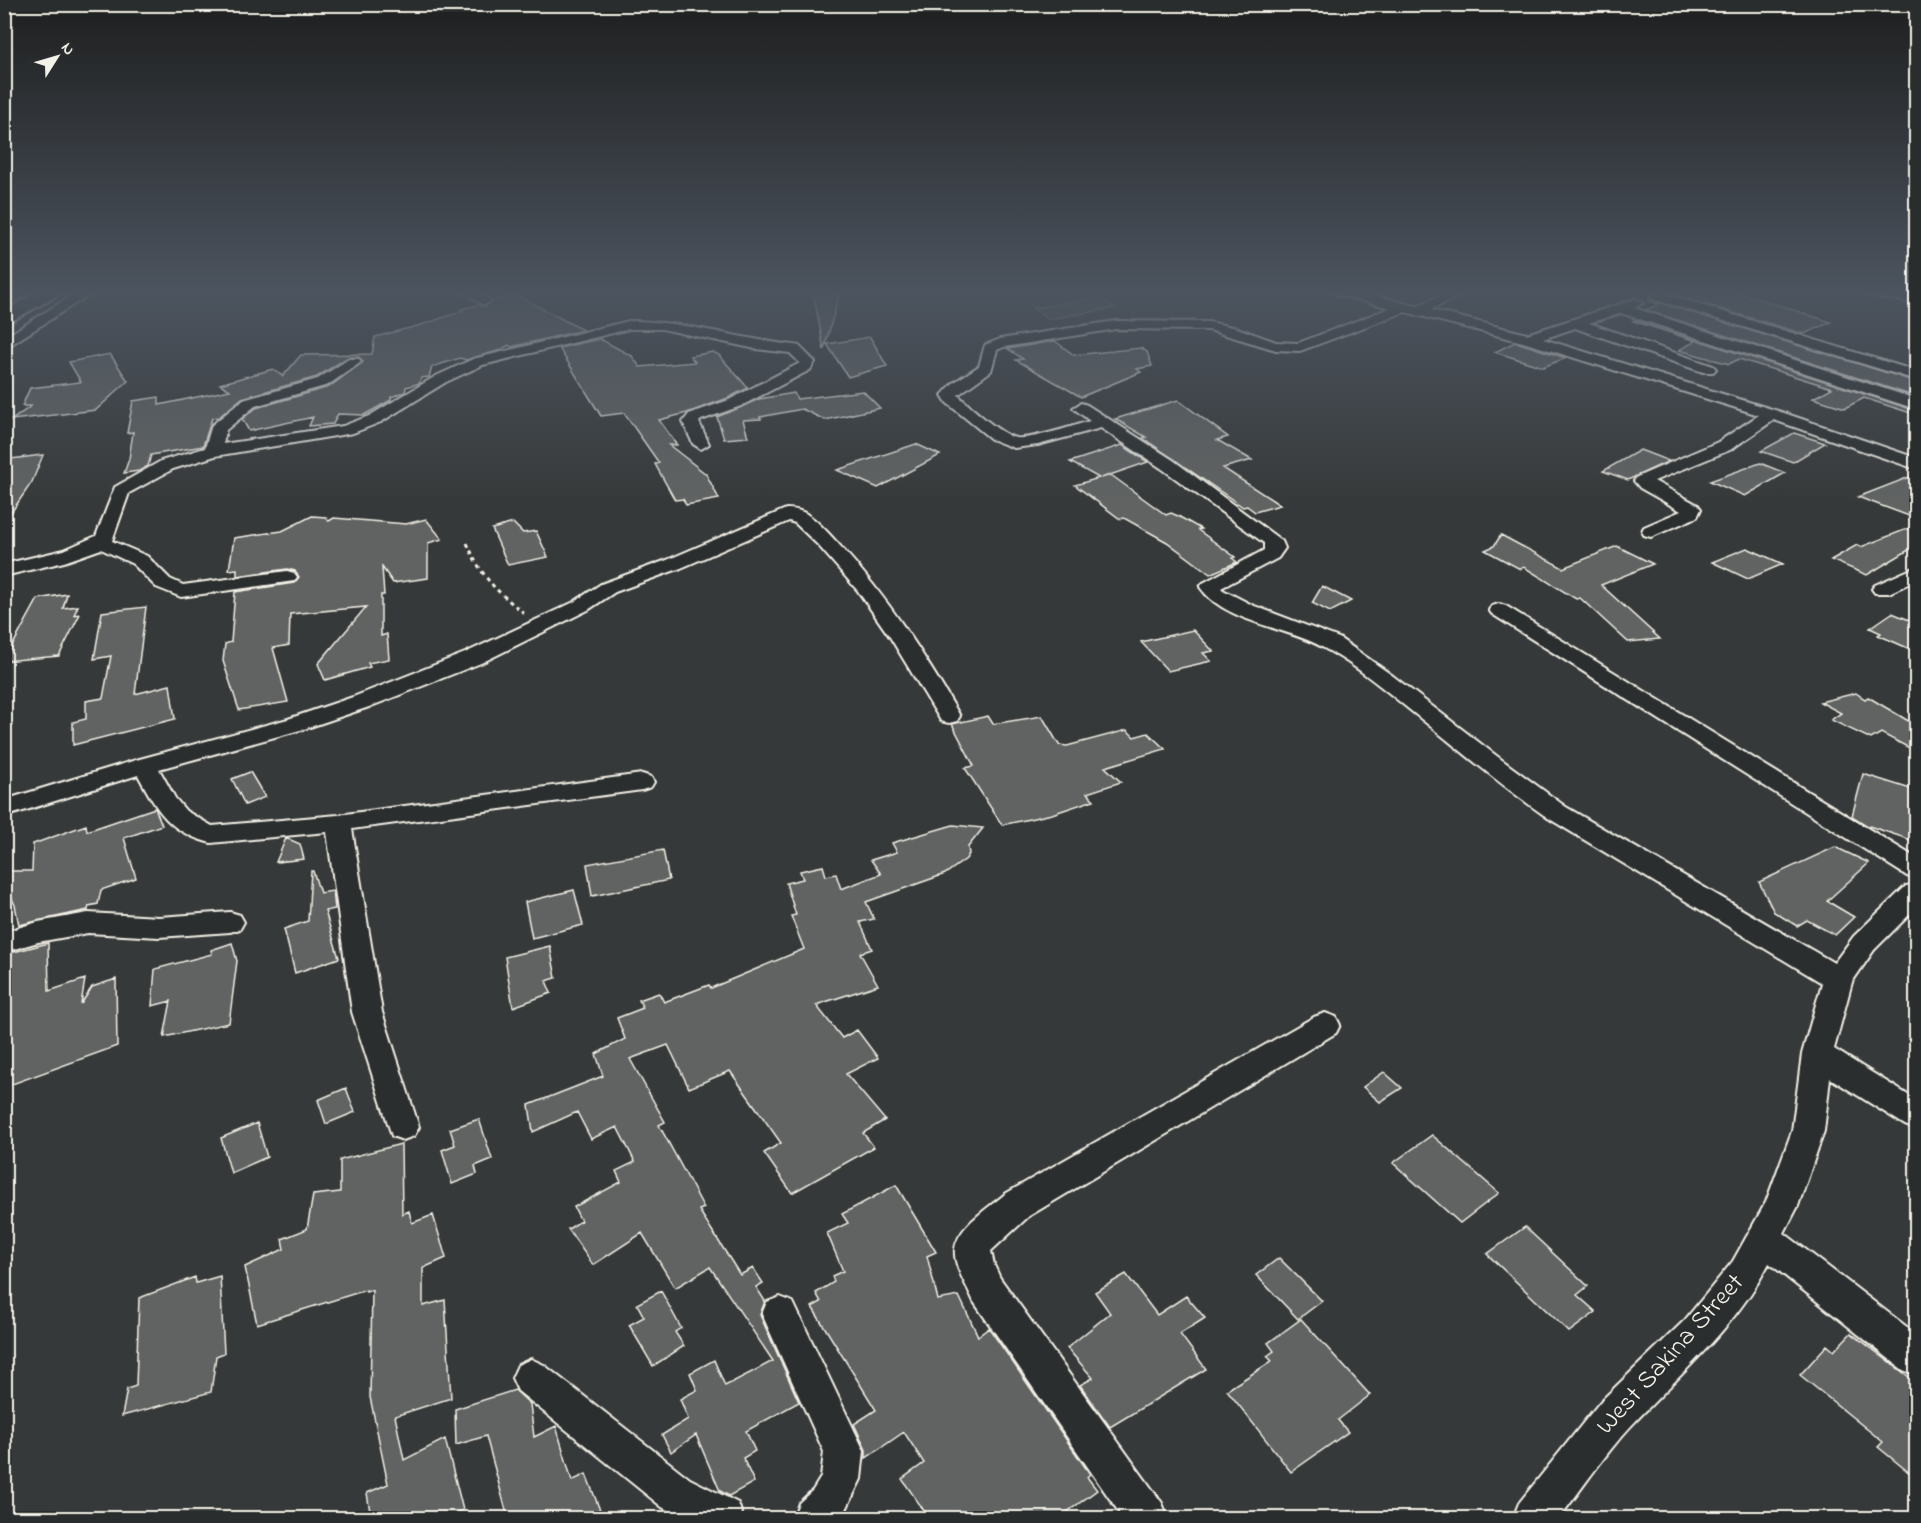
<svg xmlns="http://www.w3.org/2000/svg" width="1921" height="1523" viewBox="0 0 1921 1523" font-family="'Indie Flower',sans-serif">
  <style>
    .green { fill: #4e514f; stroke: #a1a19c; stroke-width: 1.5 }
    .building { fill: #616362; stroke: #f4f1e8; stroke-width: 1.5 }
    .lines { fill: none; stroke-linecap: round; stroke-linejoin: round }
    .minor-casing { stroke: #f4f1e8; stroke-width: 4 }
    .trunk-casing { stroke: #f4f1e8; stroke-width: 5 }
    .path { stroke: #f4f1e8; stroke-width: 3; stroke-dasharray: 4 4; stroke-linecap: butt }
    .minor { fill: #2a2d2e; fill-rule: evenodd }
    .trunk { fill: #2a2d2e; fill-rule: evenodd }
    .labels { text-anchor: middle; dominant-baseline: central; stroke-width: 4.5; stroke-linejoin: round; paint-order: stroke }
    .near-street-label { font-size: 26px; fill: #f4f1e8; stroke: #2a2d2e }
  </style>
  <rect width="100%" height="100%" fill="#363939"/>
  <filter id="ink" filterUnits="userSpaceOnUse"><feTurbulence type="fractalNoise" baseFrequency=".0167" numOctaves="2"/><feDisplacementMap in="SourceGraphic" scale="12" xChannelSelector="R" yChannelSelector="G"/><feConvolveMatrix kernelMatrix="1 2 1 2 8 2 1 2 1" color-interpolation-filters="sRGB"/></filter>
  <g filter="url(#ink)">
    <path class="green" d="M 1099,298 L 1115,308 L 1048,319 L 1033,308 Z"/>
    <path class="building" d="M 813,291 L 840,291 L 824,350 Z
      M 1680,291 L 1734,291 L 1831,322 L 1804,334 L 1671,294 Z
      M 516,295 L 583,330 L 511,347 L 509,345 L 501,350 L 466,360 L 460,358 L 432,367 L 429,377 L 421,378 L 420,383 L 406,387 L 405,392 L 391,397 L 391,400 L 364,415 L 338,414 L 333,424 L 309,426 L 313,417 L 249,431 L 242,419 L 256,408 L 329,387 L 363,362 L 359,357 L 348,357 L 317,377 L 242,398 L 219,417 L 212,418 L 203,446 L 151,455 L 148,466 L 139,471 L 124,473 L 129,459 L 133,432 L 127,433 L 133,401 L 159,397 L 159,405 L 230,390 L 220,384 L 273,369 L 283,376 L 301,355 L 372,354 L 375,337 L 421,325 L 463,311 L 460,309 L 479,305 L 485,307 L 493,301 Z
      M 1651,300 L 1917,382 L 1917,397 L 1646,310 L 1660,304 L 1649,301 Z
      M 1635,320 L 1917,411 L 1917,415 L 1864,398 L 1845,408 L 1813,398 L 1832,388 L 1739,359 L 1729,364 L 1679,350 L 1696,341 L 1633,321 Z
      M 870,337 L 887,366 L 848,377 L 827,344 Z
      M 600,339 L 632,356 L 640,367 L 695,362 L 690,356 L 713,352 L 719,355 L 748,388 L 728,398 L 687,413 L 659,420 L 677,445 L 669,445 L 706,474 L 719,499 L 686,505 L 683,499 L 675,500 L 655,464 L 659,463 L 624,413 L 601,416 L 559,348 Z
      M 1055,341 L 1074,355 L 1141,348 L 1147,352 L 1152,366 L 1137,369 L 1141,372 L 1081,397 L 1016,360 L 1023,359 L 1008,349 Z
      M 1515,342 L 1522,344 L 1566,358 L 1543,367 L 1495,352 Z
      M 110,354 L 128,381 L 96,410 L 12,420 L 31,406 L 22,406 L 30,388 L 81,382 L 69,362 Z
      M 863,391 L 880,408 L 825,420 L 802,409 L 760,417 L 761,419 L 743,420 L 748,437 L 724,439 L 717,417 L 759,399 L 794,393 L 797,399 Z
      M 1178,400 L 1228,437 L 1217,440 L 1252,460 L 1223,468 L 1280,505 L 1255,512 L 1247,506 L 1243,507 L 1143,438 L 1146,437 L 1115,419 Z
      M 1794,433 L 1825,443 L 1793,462 L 1761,451 Z
      M 916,444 L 940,455 L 878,488 L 837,470 Z
      M 1122,445 L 1148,462 L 1101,478 L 1111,475 L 1166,515 L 1171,513 L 1178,516 L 1201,529 L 1198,530 L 1235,557 L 1232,558 L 1237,562 L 1210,574 L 1167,542 L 1124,518 L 1120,519 L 1075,485 L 1099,478 L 1070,462 Z
      M 1640,450 L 1669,461 L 1628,480 L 1603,471 Z
      M 43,455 L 32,482 L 4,523 L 4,474 L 11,459 Z
      M 1760,463 L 1785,473 L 1745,496 L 1710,481 Z
      M 1917,474 L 1917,519 L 1858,497 Z
      M 312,516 L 326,517 L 329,521 L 334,518 L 406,524 L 426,519 L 442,539 L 428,543 L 428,578 L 393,583 L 382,567 L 384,595 L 381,595 L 381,636 L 387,634 L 389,659 L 368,663 L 370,667 L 325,680 L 318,664 L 366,607 L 290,614 L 289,645 L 273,648 L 288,702 L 239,710 L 223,661 L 225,644 L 231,642 L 235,592 L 294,583 L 299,577 L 295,571 L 287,569 L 237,576 L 237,569 L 229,570 L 234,538 L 282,531 Z
      M 513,523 L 523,533 L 536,531 L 548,557 L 508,565 L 492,529 Z
      M 1917,525 L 1917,545 L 1867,575 L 1831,560 L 1857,545 L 1861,547 Z
      M 1501,535 L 1563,568 L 1617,546 L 1653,564 L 1601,585 L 1660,639 L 1628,642 L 1580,598 L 1576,599 L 1524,567 L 1520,569 L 1485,550 L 1494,546 Z
      M 1747,548 L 1783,564 L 1748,579 L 1712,562 Z
      M 1322,586 L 1351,601 L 1330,612 L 1312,603 Z
      M 67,594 L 63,608 L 78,606 L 74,615 L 80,614 L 59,656 L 4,661 L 38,599 Z
      M 146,607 L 135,694 L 170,685 L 175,719 L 73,745 L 73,722 L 86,719 L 86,701 L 103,698 L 111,656 L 94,659 L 102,612 Z
      M 1892,613 L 1917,623 L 1917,652 L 1878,635 L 1881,633 L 1870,628 Z
      M 1193,630 L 1213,651 L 1203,653 L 1211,661 L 1168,671 L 1141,642 Z
      M 1856,693 L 1865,699 L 1868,697 L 1917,726 L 1917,752 L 1881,733 L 1871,739 L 1831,720 L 1841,713 L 1820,702 Z
      M 988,716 L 993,724 L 1042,716 L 1059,745 L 1067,746 L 1127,730 L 1134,737 L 1148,733 L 1165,749 L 1105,767 L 1121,782 L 1087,793 L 1094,800 L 1052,814 L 1002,825 L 965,768 L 974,766 L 952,724 Z
      M 250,772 L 265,797 L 245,805 L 232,779 Z
      M 1863,774 L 1917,791 L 1917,842 L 1866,825 L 1852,816 Z
      M 155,808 L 162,825 L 124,838 L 136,878 L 101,890 L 98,904 L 89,906 L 88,910 L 19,925 L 15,905 L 4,881 L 4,871 L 32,871 L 33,844 L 86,825 L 87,831 Z
      M 953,825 L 983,828 L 968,847 L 969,854 L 966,859 L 945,874 L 866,902 L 874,919 L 860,922 L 872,949 L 860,953 L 878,985 L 816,1005 L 842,1038 L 857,1030 L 878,1058 L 846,1074 L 885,1120 L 863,1133 L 874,1147 L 792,1193 L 764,1153 L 781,1143 L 730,1071 L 689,1088 L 668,1045 L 630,1059 L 665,1122 L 659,1125 L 704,1208 L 699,1210 L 740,1275 L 753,1268 L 763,1283 L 756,1287 L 765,1301 L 760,1315 L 799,1402 L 746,1431 L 755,1451 L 743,1458 L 754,1482 L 729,1496 L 720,1491 L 696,1435 L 671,1452 L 662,1435 L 688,1419 L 680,1399 L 697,1390 L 690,1373 L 714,1360 L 725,1386 L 773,1361 L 710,1267 L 675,1288 L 642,1233 L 593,1265 L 568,1229 L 581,1221 L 574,1207 L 621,1182 L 616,1171 L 635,1162 L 617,1127 L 591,1139 L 577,1112 L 533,1132 L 529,1105 L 603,1076 L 596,1054 L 625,1039 L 617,1018 L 643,1008 L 639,1000 L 659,993 L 664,1002 L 709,985 L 711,988 L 804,949 L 791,916 L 796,915 L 786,883 L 803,879 L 800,871 L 823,866 L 826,876 L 836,874 L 841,889 L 881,874 L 871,860 L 897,852 L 892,843 Z
      M 286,838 L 300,844 L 304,859 L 276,862 Z
      M 1835,847 L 1869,863 L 1827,901 L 1854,917 L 1835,935 L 1807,920 L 1797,926 L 1774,912 L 1759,882 Z
      M 663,850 L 669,880 L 592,896 L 587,864 Z
      M 311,871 L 313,871 L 320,893 L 333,891 L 335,909 L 325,911 L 339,958 L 295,973 L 284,929 L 308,921 Z
      M 574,890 L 583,925 L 532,938 L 525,902 Z
      M 48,943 L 49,991 L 85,979 L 81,1004 L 92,987 L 116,979 L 117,1046 L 4,1087 L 6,954 Z
      M 232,943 L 237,961 L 229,1023 L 164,1037 L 171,1001 L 152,1006 L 155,969 L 212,954 L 211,950 Z
      M 550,946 L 556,978 L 546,981 L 551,993 L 513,1007 L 505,957 Z
      M 1384,1072 L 1402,1088 L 1380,1102 L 1363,1087 Z
      M 346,1088 L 355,1112 L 326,1124 L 318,1100 Z
      M 479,1119 L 492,1159 L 475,1166 L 477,1174 L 452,1184 L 442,1150 L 455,1145 L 450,1129 Z
      M 257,1123 L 267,1157 L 231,1173 L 221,1138 Z
      M 1432,1135 L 1499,1193 L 1460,1223 L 1393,1163 Z
      M 401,1144 L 402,1214 L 409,1211 L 412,1223 L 433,1215 L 446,1258 L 423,1268 L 423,1306 L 445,1300 L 451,1398 L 395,1416 L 404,1460 L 445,1439 L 463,1510 L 447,1518 L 371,1518 L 367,1493 L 388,1484 L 370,1397 L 372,1290 L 366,1292 L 366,1290 L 257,1324 L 245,1267 L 284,1249 L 282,1239 L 307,1229 L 313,1195 L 340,1192 L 340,1160 Z
      M 896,1185 L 936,1252 L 927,1256 L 938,1300 L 959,1296 L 978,1336 L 989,1328 L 1090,1474 L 1087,1477 L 1097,1490 L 1059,1518 L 929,1518 L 902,1479 L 924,1463 L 904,1432 L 866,1458 L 866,1450 L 854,1424 L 876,1410 L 812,1307 L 821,1302 L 816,1293 L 834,1282 L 832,1276 L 843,1271 L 827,1233 L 848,1223 L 842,1214 Z
      M 1525,1227 L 1588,1286 L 1577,1295 L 1596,1312 L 1569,1332 L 1487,1254 Z
      M 1279,1258 L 1322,1301 L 1298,1319 L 1256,1275 Z
      M 1126,1274 L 1157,1315 L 1186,1296 L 1205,1318 L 1180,1334 L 1206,1369 L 1110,1427 L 1080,1385 L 1093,1378 L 1067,1348 L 1110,1313 L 1095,1292 Z
      M 220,1276 L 224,1353 L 216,1356 L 211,1392 L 122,1416 L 127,1389 L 136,1386 L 139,1298 L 195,1277 L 196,1283 Z
      M 661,1291 L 681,1328 L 675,1332 L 684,1346 L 653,1366 L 629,1325 L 644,1317 L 637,1304 Z
      M 1301,1319 L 1370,1395 L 1338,1420 L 1348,1432 L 1291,1472 L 1227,1390 L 1272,1361 L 1267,1356 L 1274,1351 L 1268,1343 Z
      M 1851,1333 L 1917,1383 L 1917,1479 L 1878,1447 L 1883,1442 L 1800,1375 L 1827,1345 L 1834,1351 Z
      M 515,1390 L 530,1404 L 534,1437 L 556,1426 L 572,1481 L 586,1474 L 603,1518 L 508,1518 L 486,1436 L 456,1445 L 455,1409 Z"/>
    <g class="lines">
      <g class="minor-casing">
        <path id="minor" d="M 79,291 L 95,291 L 4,349 L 4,338 Z
          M 462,291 L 478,291 L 491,301 L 484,305 Z
          M 1333,291 L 1355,291 L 1417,306 L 1451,291 L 1469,291 L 1431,310 L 1527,334 L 1636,299 L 1643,303 L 1634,308 L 1916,399 L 1916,409 L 1621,313 L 1589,323 L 1713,366 L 1716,369 L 1713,372 L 1703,372 L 1575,328 L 1543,339 L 1778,411 L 1916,458 L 1916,469 L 1774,420 L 1730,450 L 1654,481 L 1698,505 L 1701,509 L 1697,517 L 1651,537 L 1644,535 L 1642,531 L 1644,527 L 1681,511 L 1640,488 L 1634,481 L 1637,477 L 1718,442 L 1759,415 L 1523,342 L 1405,312 L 1300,351 L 1276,350 L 1209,330 L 1116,329 L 1004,347 L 997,350 L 991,371 L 958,395 C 969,406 1001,435 1016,438 C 1032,440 1073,426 1090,421 L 1073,408 L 1081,403 L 1087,405 L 1173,460 L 1282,541 L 1285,548 L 1278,558 L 1221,588 L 1223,590 L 1252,605 L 1339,638 L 1393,676 L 1498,757 L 1566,807 L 1834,963 L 1854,936 L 1906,886 L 1916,884 L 1916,908 L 1874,950 L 1852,982 L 1834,1049 L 1916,1100 L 1916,1129 L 1905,1125 L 1830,1078 L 1824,1131 L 1798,1206 L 1784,1233 L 1916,1334 L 1916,1375 L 1903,1370 L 1769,1263 C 1736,1327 1679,1375 1630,1427 C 1604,1455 1582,1489 1559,1518 L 1513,1518 L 1519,1503 L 1600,1402 L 1685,1320 L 1733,1261 L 1766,1202 L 1792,1131 L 1802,1054 L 1822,983 L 1548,818 C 1502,786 1459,749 1415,714 C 1385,690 1355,664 1322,647 C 1286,627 1224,622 1200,587 L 1203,583 L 1264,550 L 1264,543 L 1161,468 L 1101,428 L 1038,445 L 1014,448 L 991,439 L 947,403 L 942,395 L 953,383 L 979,366 L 985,345 L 1000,339 L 1116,321 L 1209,322 L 1237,328 L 1276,342 L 1298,343 L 1390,308 L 1335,294 Z
          M 1857,291 L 1889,291 L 1916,295 L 1916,303 L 1864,295 Z
          M 1658,292 L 1916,371 L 1916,380 L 1653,299 L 1651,296 Z
          M 629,321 C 686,321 738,339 794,345 L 799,346 L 815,362 L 810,370 L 741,406 L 701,420 L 699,422 L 709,444 L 701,449 L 693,444 L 683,422 L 689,414 L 729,400 L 800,363 L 790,353 L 756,349 L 662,329 L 629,329 L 483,365 L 446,382 L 381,422 L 353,433 L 215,456 L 173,469 L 129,493 L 112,541 L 147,556 L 170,579 L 183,585 L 287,571 L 294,573 L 297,577 L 294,581 L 181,597 L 156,587 L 133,564 L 101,549 L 64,562 L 4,576 L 4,564 L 64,550 L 96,536 L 115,487 L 161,461 L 205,448 L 212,425 L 243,400 L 318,379 L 349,359 L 359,359 L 361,362 L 328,385 L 255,406 L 226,430 L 223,444 L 343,426 L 369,416 L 436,376 L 473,359 Z
          M 786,509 C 794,509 801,510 808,515 C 820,523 831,536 841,547 C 888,598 925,656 960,716 L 957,721 L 949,723 L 941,721 L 890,637 L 858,591 L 818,545 L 795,523 L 789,521 L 681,568 L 615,592 L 588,610 L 481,663 L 369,707 L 304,729 L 159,769 L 175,798 L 186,811 L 212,826 L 338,815 L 642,774 L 651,777 L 654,782 L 651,787 L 642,790 L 352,829 L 382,1012 L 419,1127 L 414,1136 L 403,1140 L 392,1136 L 352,1012 L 327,832 L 211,843 C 169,832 158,812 138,775 L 4,817 L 4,800 L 136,760 L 288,719 L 353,697 L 465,653 L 574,602 L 601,584 L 667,560 Z
          M 1916,567 L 1916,580 L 1889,593 L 1875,593 L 1872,589 L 1875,585 Z
          M 1499,604 L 1506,606 L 1916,858 L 1916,879 L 1907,876 L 1492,614 L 1489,610 L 1492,606 Z
          M 230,912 L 240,915 L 244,922 L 240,929 L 230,932 L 159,937 L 88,933 L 38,942 L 4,952 L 4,932 L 38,922 L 88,913 L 159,917 Z
          M 1325,1013 L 1336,1017 L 1340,1025 L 1336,1033 L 1029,1216 L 991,1251 L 994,1265 L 1000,1278 L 1162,1503 L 1168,1518 L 1123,1518 L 974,1302 C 968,1287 953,1266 955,1249 C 958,1226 989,1208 1005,1194 L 1314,1017 Z
          M 780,1297 L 793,1302 L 864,1451 L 861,1479 L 842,1518 L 793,1518 L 799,1503 L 813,1490 L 821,1477 L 824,1452 L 762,1314 L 767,1302 Z
          M 531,1359 L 544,1365 L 690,1479 L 738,1503 L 743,1518 L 682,1518 L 662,1507 L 518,1391 L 512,1378 L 518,1365 Z"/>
      </g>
      <g class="trunk-casing">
        <path id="trunk" d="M 39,291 L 61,291 L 58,295 L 4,325 L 4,311 Z"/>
      </g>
      <path class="path" d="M 467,543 C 483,579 494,589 524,613"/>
      <use href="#minor" class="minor"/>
      <use href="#trunk" class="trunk"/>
    </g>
  </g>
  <linearGradient id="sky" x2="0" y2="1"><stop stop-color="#1e1f1f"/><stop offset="0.58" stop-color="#4c545f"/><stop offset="1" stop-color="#4c545f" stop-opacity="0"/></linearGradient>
  <rect width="1921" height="504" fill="url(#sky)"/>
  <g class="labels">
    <g class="near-street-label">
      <text transform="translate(1671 1355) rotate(-48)">West Sakina Street</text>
    </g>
  </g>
  <rect width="1921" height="1523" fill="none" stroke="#2a2d2e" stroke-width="24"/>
  <rect x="12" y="12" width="1897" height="1499" fill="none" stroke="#f4f1e8" stroke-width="2" filter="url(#ink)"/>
  <g transform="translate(57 57) rotate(53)" stroke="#2a2d2e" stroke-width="4.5" paint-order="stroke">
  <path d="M0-4.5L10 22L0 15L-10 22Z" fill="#f4f1e8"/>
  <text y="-9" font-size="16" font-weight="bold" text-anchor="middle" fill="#f4f1e8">N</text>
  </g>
</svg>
